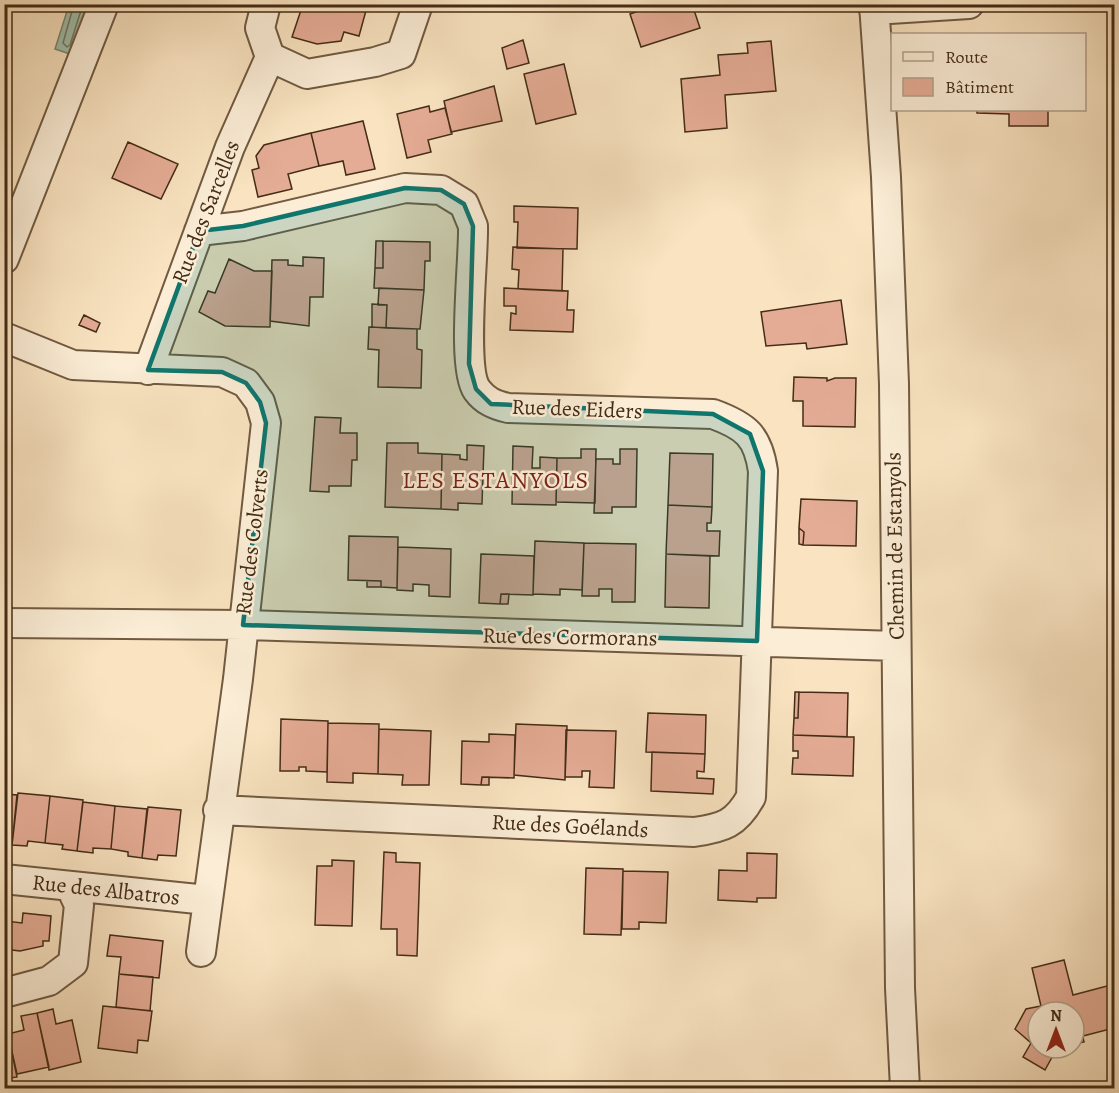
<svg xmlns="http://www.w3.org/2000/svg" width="1119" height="1093" viewBox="0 0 1119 1093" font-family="Alegreya,serif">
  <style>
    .water { fill: #9fbfac; stroke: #7b8470; stroke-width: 1.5 }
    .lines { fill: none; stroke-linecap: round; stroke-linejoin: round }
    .shore { stroke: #727661; stroke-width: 1.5 }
    .building { fill: #e5ac95; stroke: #442c16; stroke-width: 1.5 }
    .street-casing { stroke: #715a40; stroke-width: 32 }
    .street { stroke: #fbedd6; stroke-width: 28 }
    .marked { fill: #0f766e; fill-opacity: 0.2; stroke: #0f766e; stroke-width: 4.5; stroke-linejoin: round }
    .labels { text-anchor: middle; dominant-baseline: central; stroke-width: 5; stroke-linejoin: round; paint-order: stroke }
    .street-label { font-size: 22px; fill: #442c16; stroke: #fbedd6 }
    .neighbourhood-label { font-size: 24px; letter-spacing: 1.5px; fill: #7a1f14; stroke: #fbedd6 }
  </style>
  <rect width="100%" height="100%" fill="#f9e3c0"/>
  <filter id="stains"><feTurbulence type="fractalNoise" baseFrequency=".00333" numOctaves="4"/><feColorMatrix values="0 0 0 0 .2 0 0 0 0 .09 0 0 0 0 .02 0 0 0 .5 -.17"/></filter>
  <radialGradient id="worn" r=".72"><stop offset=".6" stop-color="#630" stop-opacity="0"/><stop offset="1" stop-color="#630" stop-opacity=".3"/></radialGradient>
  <path class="water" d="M 69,5 L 89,5 L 73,55 L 55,49 Z"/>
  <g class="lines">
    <path class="shore" d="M 74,4 L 63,43 L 67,47 L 70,45 L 83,4"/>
  </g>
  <path class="building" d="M 303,4 L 358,4 L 367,7 L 359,36 L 344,32 L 341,41 L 317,44 L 292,37 Z
    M 658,4 L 692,4 L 700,28 L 641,47 L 630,14 Z
    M 523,40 L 529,63 L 507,69 L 502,48 Z
    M 771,41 L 776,91 L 725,95 L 727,128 L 685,132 L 681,79 L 720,75 L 718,55 L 748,53 L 747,43 Z
    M 564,64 L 576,114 L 536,124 L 524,74 Z
    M 494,86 L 502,121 L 451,132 L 444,101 Z
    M 429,106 L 430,112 L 445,108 L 452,134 L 428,140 L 431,152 L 407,158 L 397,114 Z
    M 977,110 L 1048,110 L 1048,126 L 1009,126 L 1009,114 L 977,113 Z
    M 363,121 L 375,169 L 346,175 L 343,161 L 319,166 L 311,133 Z
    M 311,133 L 319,166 L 288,174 L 292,189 L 258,197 L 252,170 L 259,168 L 256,156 L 264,145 Z
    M 128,142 L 178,164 L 161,199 L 112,178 Z
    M 514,206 L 578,208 L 577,249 L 517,248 L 518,222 L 514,222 Z
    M 376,241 L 383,241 L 383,268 L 375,268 Z
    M 383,241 L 430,242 L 430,261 L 425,261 L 424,290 L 374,288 L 375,268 L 383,268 Z
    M 513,247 L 563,249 L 562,291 L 518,289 L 519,270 L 512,269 Z
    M 303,257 L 324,258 L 323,297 L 310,297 L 309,326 L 270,321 L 272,260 L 288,260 L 288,265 L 303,266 Z
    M 229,259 L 254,271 L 272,271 L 270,327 L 225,326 L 199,312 L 208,291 L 215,293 Z
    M 379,288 L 424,290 L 420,329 L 386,328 L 387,305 L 378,305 Z
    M 504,288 L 568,291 L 567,310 L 574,310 L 573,332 L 510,330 L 511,313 L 516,314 L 516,306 L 504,306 Z
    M 841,300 L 847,344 L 807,349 L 806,343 L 766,346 L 761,312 Z
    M 372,304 L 387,305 L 386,328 L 372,327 Z
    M 84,315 L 100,323 L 96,332 L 79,325 Z
    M 369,327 L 417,329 L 417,349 L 422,350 L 421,388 L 378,387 L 379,350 L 368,349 Z
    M 794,377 L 827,378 L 827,381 L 835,378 L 856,378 L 855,427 L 803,426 L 803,401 L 793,401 Z
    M 315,417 L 341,418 L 340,433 L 357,433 L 357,460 L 352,460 L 351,486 L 329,486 L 329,492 L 310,491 Z
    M 387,443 L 418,443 L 418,453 L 442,454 L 441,509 L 385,507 Z
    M 467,445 L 484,446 L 482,504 L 458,503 L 458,510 L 441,509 L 442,454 L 460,455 L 460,459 L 467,460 Z
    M 513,446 L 533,447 L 532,468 L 540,468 L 540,457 L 557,458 L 556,505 L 512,504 Z
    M 581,449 L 596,449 L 595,503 L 556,502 L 557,458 L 581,458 Z
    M 620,449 L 637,449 L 636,507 L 612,507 L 612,513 L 594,513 L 596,459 L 613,459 L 613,464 L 620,464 Z
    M 670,453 L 713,454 L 712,507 L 668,505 Z
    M 801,499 L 857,501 L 856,546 L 803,545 L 804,532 L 799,528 Z
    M 668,505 L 712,507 L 711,523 L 707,523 L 707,531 L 720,531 L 719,556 L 666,554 Z
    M 799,528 L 804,532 L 803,545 L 799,544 Z
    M 349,536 L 398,537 L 397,588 L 381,587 L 381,581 L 348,580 Z
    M 535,541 L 584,543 L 582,590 L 560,589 L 560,595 L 533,594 Z
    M 584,543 L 636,544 L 635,602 L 612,602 L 612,589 L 599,589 L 599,596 L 582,596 Z
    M 398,547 L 451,549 L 450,597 L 429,596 L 429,585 L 413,584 L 413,591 L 397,590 Z
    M 481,554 L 534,556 L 533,595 L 501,594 L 500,604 L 479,603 Z
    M 666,554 L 710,556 L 709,608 L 665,607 Z
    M 367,581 L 381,581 L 381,587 L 367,587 Z
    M 501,594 L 509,594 L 508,604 L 500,604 Z
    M 795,692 L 799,692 L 798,718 L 794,718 Z
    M 799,692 L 848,693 L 847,737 L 793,735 L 794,718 L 798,718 Z
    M 648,713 L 706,715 L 705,754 L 646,752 Z
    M 281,719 L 328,721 L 327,772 L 306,771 L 306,767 L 299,767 L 299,771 L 280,771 Z
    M 328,723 L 379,724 L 378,774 L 353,773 L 353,783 L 327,782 Z
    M 516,724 L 567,726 L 565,780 L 514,775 Z
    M 379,729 L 431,731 L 429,785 L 402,785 L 403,775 L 378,774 Z
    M 566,730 L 616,731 L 614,788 L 589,787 L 590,771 L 582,771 L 582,777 L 565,777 Z
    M 489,734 L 515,735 L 514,778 L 482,777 L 481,785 L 461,784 L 462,741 L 489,742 Z
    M 793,735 L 854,737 L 853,776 L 792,774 L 793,758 L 798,758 L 798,751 L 793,751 Z
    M 652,752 L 705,754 L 704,772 L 697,771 L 697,778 L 714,779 L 713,794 L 651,791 Z
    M 482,777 L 489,777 L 489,785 L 481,785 Z
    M 18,793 L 50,796 L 45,843 L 28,841 L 27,846 L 12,845 Z
    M 4,794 L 17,795 L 12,845 L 4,844 Z
    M 50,796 L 83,800 L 77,851 L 62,849 L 63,845 L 45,843 Z
    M 83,802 L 115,806 L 111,849 L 93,848 L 93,853 L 77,851 Z
    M 115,806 L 147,809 L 142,858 L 128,856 L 128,852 L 111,849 Z
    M 148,807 L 181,810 L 176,856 L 158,855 L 157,860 L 142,858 Z
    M 384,852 L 396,853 L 396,862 L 420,863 L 417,956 L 397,955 L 397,929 L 381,929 Z
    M 747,853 L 777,854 L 776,898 L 757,898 L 757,902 L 718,900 L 719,870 L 747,871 Z
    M 332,860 L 354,861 L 352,926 L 315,925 L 317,866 L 332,866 Z
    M 586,868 L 623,869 L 621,935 L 584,934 Z
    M 623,871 L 668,872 L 666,923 L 639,922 L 639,929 L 622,929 Z
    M 23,913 L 51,916 L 49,941 L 43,941 L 43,946 L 20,951 L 4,949 L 6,921 L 22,923 Z
    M 110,935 L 163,941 L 159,978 L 119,974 L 121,957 L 107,956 Z
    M 1064,960 L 1073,995 L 1111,985 L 1108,974 L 1114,972 L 1114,1028 L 1083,1036 L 1081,1029 L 1074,1031 L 1074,1012 L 1038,1012 L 1038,1048 L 1057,1048 L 1045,1070 L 1023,1057 L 1031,1043 L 1015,1029 L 1026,1009 L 1041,1006 L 1032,968 Z
    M 119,974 L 153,977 L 150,1011 L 116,1007 Z
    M 103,1006 L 152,1011 L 148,1041 L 138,1040 L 137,1053 L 98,1048 Z
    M 53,1009 L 56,1024 L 72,1020 L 81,1062 L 49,1070 L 37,1013 Z
    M 37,1013 L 49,1067 L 17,1074 L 8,1034 L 24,1030 L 21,1016 Z
    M 1081,1029 L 1084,1042 L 1074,1044 L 1074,1031 Z
    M 8,1034 L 17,1077 L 4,1079 L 4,1035 Z"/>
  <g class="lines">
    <g class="street-casing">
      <path id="street" d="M 266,4 L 260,28 L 270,57 L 307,74 L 375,62 L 401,54 L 418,4
        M 874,4 L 886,177 L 894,384 L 900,988 L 905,1088
        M 874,10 L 969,4
        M 199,231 L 243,226 L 405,188 L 441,190 L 464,204 L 473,226 C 474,259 461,368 477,390 C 485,401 495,405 508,408 L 713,414 C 746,426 758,436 763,471 L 751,797 C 736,824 723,828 694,832 L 218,810
        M 4,259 L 104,4
        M 4,337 L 73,365 L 222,372 L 246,383 L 260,402 L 266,423 L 238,679 L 201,952
        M 148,370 L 230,147 L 270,57
        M 4,623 L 243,625 L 896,646
        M 4,879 L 207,900
        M 4,993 L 49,981 L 73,963 L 79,905 L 70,886"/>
    </g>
    <use href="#street" class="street"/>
  </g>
  <path class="marked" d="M 405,188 L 441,190 L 464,204 L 473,226 L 469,364 L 476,389 L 491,404 L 713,414 L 750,434 L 763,471 L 757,641 L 243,625 L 266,423 L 260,402 L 246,383 L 222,372 L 148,370 L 199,231 L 243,226 Z"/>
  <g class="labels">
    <g class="street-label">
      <text transform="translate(206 212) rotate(-69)">Rue des Sarcelles</text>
      <text transform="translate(577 409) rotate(2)">Rue des Eiders</text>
      <text transform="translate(252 542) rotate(-83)">Rue des Colverts</text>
      <text transform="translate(895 546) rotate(-91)">Chemin de Estanyols</text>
      <text transform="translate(570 637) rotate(1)">Rue des Cormorans</text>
      <text transform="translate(570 826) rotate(3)">Rue des Goélands</text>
      <text transform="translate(106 890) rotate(6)">Rue des Albatros</text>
    </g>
    <g class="neighbourhood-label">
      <text x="496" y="480">LES ESTANYOLS</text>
    </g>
  </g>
  <rect width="1119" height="1093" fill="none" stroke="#f9e3c0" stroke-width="24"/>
  <rect x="6" y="6" width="1107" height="1081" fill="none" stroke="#442c16" stroke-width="3"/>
  <rect x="12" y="12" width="1095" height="1069" fill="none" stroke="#442c16" stroke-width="1.5"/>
  <rect x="891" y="33" width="195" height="78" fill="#fbedd6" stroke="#b2a089" stroke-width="1.5"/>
  <rect x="903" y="52" width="30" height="9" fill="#fbedd6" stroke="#b2a089" stroke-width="1.5"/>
  <text x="945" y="63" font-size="18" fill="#442c16">Route</text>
  <rect x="903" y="78" width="30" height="18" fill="#e5ac95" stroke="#b2a089" stroke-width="1.5"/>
  <text x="945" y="93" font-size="18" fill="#442c16">Bâtiment</text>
  <g transform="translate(1056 1030)"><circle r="28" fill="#fbedd6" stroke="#b2a089" stroke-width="1.5"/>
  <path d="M0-4.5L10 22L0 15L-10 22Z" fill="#8f2418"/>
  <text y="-9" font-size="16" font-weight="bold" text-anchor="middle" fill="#442c16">N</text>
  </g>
  <rect width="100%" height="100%" filter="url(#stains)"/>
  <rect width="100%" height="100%" fill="url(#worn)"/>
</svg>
